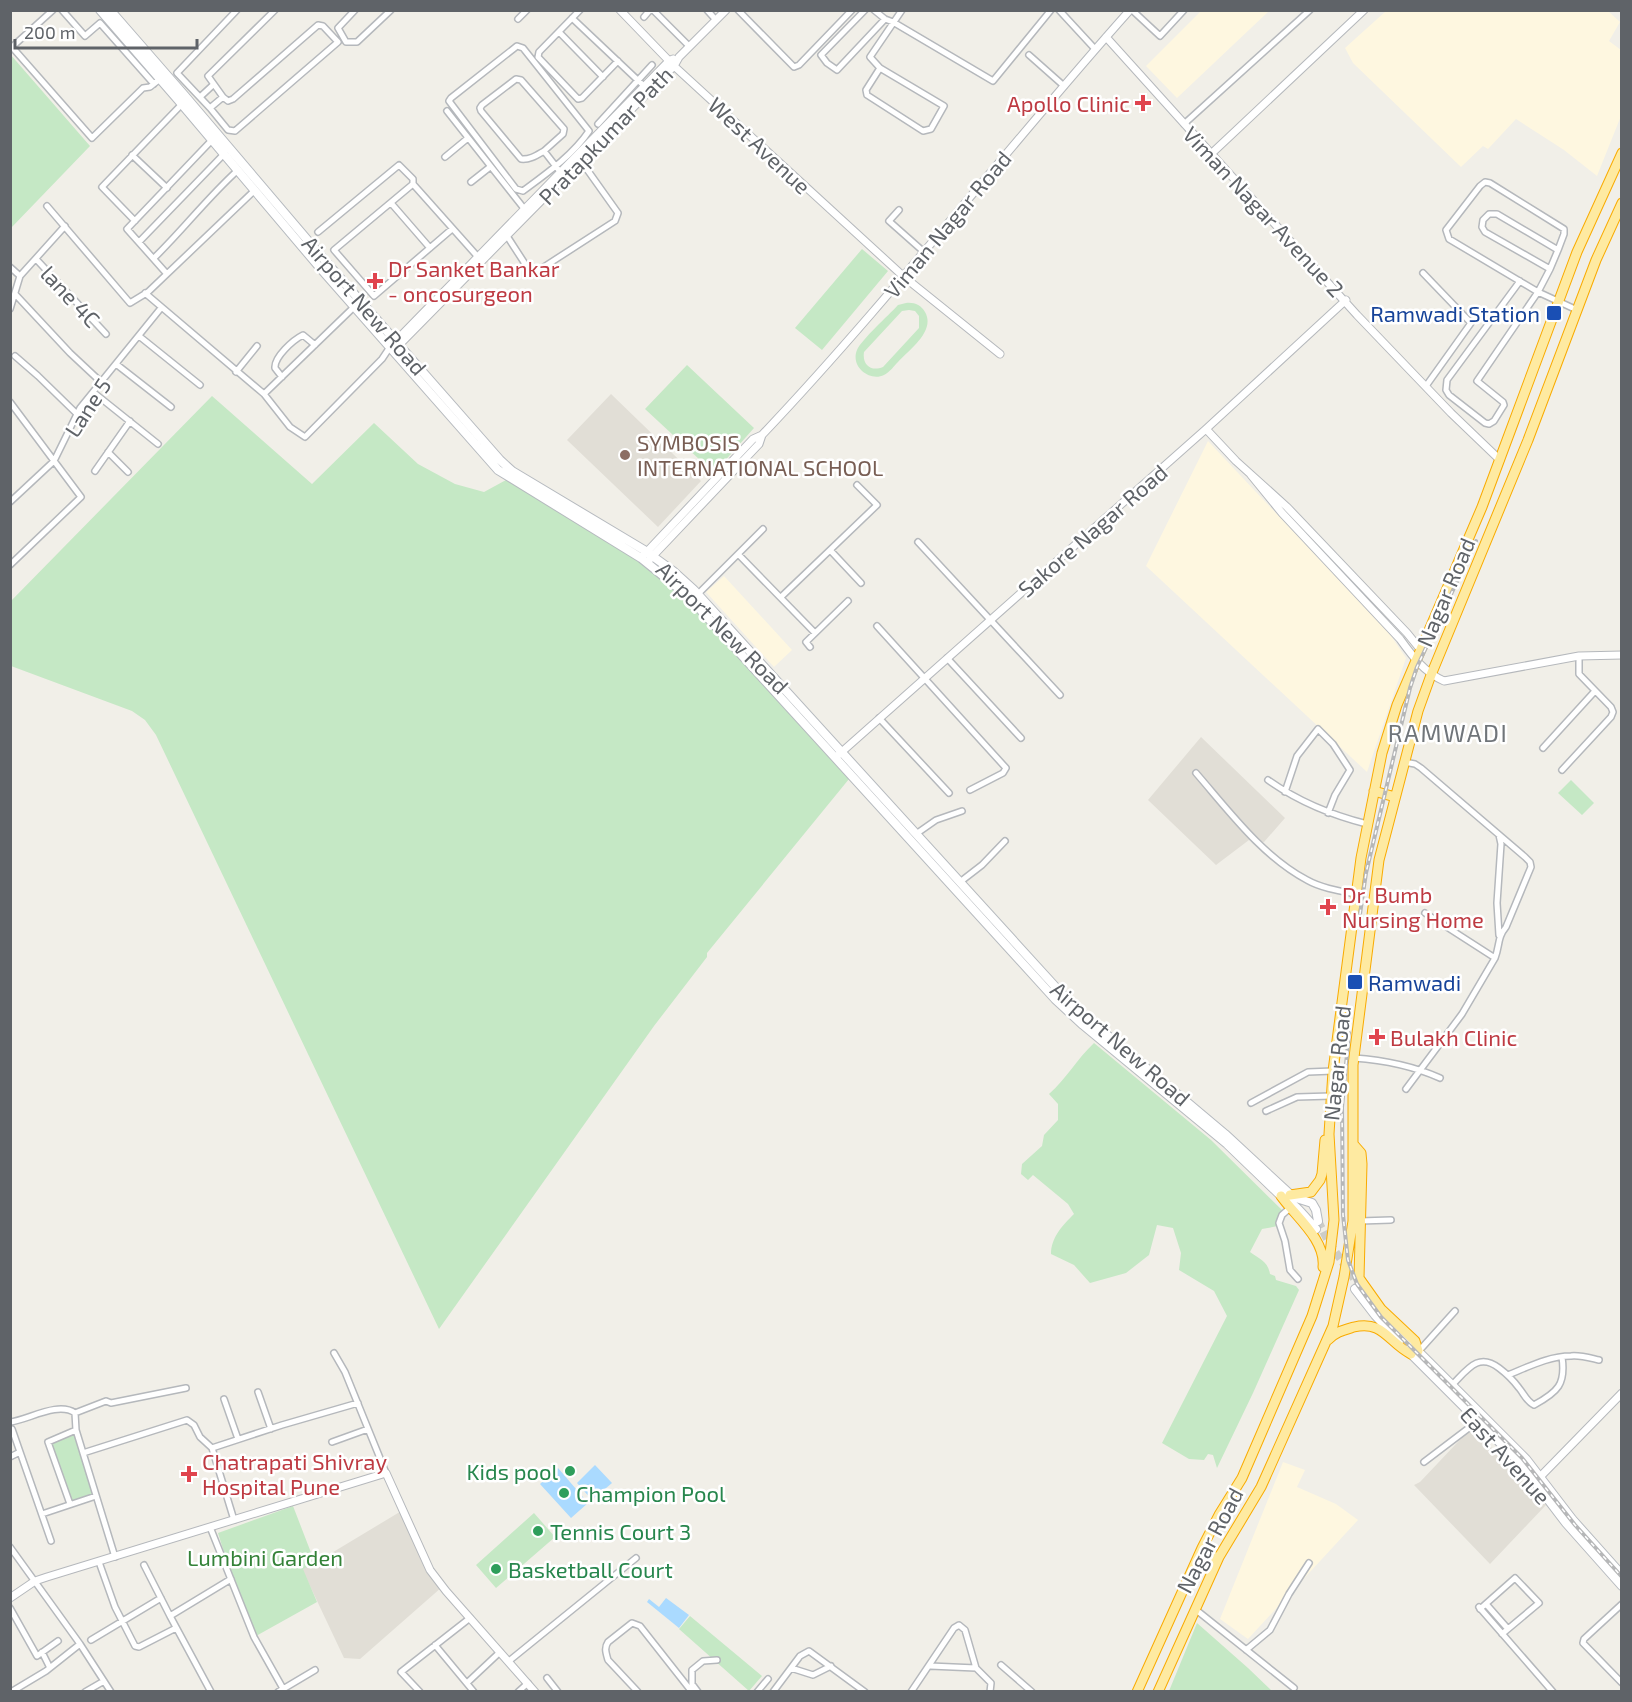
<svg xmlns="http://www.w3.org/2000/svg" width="1632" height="1702" viewBox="0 0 1632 1702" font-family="'Exo 2',sans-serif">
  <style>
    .commercial { fill: #fef7e0 }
    .education { fill: #e1ded6 }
    .green { fill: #c5e8c5; fill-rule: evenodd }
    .water { fill: #aadaff }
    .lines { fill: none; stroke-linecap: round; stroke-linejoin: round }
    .secondary-tunnel { stroke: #ccccc8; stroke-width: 8; stroke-dasharray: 8 4; stroke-linecap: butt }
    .minor-casing { stroke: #b5b8bc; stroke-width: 8 }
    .tertiary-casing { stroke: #b5b8bc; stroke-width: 9 }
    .secondary-casing { stroke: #b6babf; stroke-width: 10 }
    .trunk-casing { stroke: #f9ab00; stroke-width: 11 }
    .minor { stroke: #fff; stroke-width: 5 }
    .tertiary { stroke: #fff; stroke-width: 7 }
    .secondary { stroke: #fff; stroke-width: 8 }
    .trunk { stroke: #feeaa1; stroke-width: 9 }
    .rail-casing { stroke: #b6b7b8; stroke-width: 4 }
    .rail { stroke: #fff; stroke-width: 1.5; stroke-dasharray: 4.5; stroke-linecap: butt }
    .health-dot { fill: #e0444e; stroke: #fff; stroke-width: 2 }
    .transit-dot { fill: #1a4fb4; stroke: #fff; stroke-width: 2 }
    .education-dot { fill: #8d6e63; stroke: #fff; stroke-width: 2 }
    .leisure-dot { fill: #2e9e5b; stroke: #fff; stroke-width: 2 }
    .labels { text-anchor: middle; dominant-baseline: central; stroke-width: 5; stroke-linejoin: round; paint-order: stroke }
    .health-label { font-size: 22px; fill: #be3a42; stroke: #fff; text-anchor: start }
    .street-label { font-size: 22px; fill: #5f6368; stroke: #fff }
    .transit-label { font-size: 22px; fill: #164399; stroke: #fff; text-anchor: end }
    .education-label { font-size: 22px; fill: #785e54; stroke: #fff; text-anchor: start }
    .leisure-label { font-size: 22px; fill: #27864d; stroke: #fff; text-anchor: start }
    .park-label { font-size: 22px; fill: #348238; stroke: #fff }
    .neighbourhood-label { font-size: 24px; letter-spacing: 1.5px; fill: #70757a; stroke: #fff }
  </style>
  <rect width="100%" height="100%" fill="#f1efe8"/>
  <path class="commercial" d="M 1201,11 L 1269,11 L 1177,98 L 1146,66 Z
    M 1386,11 L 1608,11 L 1620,22 L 1609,41 L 1621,50 L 1621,116 L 1597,176 L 1564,150 L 1516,119 L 1488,149 L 1483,146 L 1461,167 L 1353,63 L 1345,48 Z
    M 1208,441 L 1389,633 L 1406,658 L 1367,772 L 1146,566 Z
    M 724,576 L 792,650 L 774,667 L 706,592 Z
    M 1283,1462 L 1305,1470 L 1297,1487 L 1336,1504 L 1358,1520 L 1248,1639 L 1220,1619 Z"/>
  <path class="education" d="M 611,394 L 701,481 L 658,527 L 567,440 Z
    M 1201,737 L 1285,818 L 1264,842 L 1249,840 L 1216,865 L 1148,800 Z
    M 1472,1427 L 1546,1505 L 1490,1564 L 1414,1485 L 1420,1482 Z
    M 403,1510 L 442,1587 L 360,1659 L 344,1658 L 302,1569 L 315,1563 Z"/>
  <path class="green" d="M 10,54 L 90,146 L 11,228 L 10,228 Z
    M 862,249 L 888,271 L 822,350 L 795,328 Z
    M 906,303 C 914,302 921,305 925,312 C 936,331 909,350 898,362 C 894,366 890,372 884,375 C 870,382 850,367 857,350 C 862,339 888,316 898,305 ZM 909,310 L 915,311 L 919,316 L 919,328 L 883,367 C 871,372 862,365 864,352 L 902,311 Z
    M 687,365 L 754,428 L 714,473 L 645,409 Z
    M 212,396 L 312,484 L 374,423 L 418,464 L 455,484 L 484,492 L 506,480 L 653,568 L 679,591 L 849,779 L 707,953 L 707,957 L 654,1026 L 439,1329 L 156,735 L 145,720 L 132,711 L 11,666 L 10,602 Z
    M 1571,780 L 1594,803 L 1582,815 L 1558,793 Z
    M 1094,1043 L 1211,1140 L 1282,1210 L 1278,1226 L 1262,1229 L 1250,1252 C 1259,1259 1268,1261 1270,1274 L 1275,1276 L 1276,1280 L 1296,1286 L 1299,1290 L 1253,1393 L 1217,1468 L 1213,1455 L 1208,1454 L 1204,1460 L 1189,1459 L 1162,1443 L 1227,1316 L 1214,1291 L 1179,1270 L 1181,1253 L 1173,1228 L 1157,1225 L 1149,1255 L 1126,1273 L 1090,1283 L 1074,1265 L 1051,1254 C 1051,1237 1063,1225 1074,1214 L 1068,1204 L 1033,1175 L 1028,1180 L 1021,1174 L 1022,1164 L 1042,1146 L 1044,1135 L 1058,1120 L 1058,1104 L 1049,1094 C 1066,1079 1077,1059 1094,1043 Z
    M 76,1430 L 96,1496 L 70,1504 L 48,1442 Z
    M 293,1506 L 315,1563 L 303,1569 L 317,1602 L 256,1636 L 232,1578 L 218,1533 Z
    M 534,1513 L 555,1537 L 496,1588 L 476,1565 Z
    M 690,1616 L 762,1676 L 749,1691 L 679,1629 Z
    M 1197,1623 L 1248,1668 L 1272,1691 L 1169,1691 Z"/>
  <path class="water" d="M 595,1465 L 612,1483 L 592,1500 L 577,1483 Z
    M 558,1468 L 588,1503 L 571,1518 L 540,1484 Z
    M 666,1598 L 689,1615 L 679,1628 L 647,1602 L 649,1599 L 659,1607 Z"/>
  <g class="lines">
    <path class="secondary-tunnel" d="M 1318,1221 L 1328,1241 L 1359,1286"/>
    <g class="minor-casing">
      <path id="minor" d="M 53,10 L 12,47 L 92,138 L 143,88 L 150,87 L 160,79
        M 62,10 L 85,36 L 100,23 L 154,84
        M 355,10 L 338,28 L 346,42 L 357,42 L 391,10
        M 580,10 L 539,52 L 538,57 L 578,99 L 582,98 L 618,61
        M 653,10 L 689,46
        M 707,10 L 716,20
        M 738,10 L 794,67 L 799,65 L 852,10
        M 865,10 L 821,55 L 827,63 L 837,70 L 885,19
        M 874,10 L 885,19 L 893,22 L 993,81 L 1051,10
        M 1059,10 L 1095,49
        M 1132,10 L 1160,36 L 1184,10
        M 644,17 L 650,10
        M 572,18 L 645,87
        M 518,19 L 527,10
        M 318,25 L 323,26 L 338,42 L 235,131 L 228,130 L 210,108 L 223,97 L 228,101 L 233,99 Z
        M 559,32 L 603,77
        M 517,46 L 523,48 L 589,131 C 573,155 546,174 523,191 L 516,189 L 449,101 L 451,98 Z
        M 1029,55 L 1064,86
        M 880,68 L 866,90 L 867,95 L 923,131 L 931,129 L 944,106 L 880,68 L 870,57 L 902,10
        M 200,97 L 213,85
        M 223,97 L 208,76 L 275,10
        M 210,108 L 177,73 L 237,10
        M 447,111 L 526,211
        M 598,124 L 652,65
        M 1184,124 L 1310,10
        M 544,151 L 563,134 L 564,129 L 521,80 L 516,79 L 482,105 L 480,108 L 481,111 L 521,159 C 530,160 537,155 544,151 L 561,173
        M 132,155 L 167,188
        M 445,157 L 468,138
        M 471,182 L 490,167
        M 413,184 L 334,250 L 374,296 L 452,229
        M 391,203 L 430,248
        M 47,206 L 130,303 L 148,292 L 255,190
        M 899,210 L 889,221 L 924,252
        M 135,221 L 102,187 L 182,104
        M 318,232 L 399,165 L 413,179 L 413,184 L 478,257
        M 507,236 L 529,270 L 536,272 L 615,221 L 618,213 L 581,161
        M 139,242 L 224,154
        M 154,258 C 183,230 207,198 238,170
        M 36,259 L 106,334
        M 10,267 L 20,276
        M 1550,269 L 1558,250
        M 1423,273 L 1471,323 L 1426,386
        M 167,274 L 127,229 L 212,140
        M 1520,281 L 1447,380 L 1446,390 L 1449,395 L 1485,423 L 1489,424 L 1494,421 L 1504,405 L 1503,402 L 1477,381 L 1538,292 L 1449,239 L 1446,230 L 1480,186 L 1485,182 L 1490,183 L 1564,229 L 1564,234 L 1558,250 L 1497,214 L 1489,214 L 1483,220 L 1482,227 L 1485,232 L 1550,269 L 1538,292 L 1577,310
        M 145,293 L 264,394 L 290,427 L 305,437 L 382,359 L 390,347
        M 15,294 L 70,353 L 101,382
        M 10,309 L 20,276 L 65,226
        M 139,336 L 200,385
        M 15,356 L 38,376 L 77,414
        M 116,364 L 171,407
        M 236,372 L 257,346
        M 282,377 L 275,368 C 274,357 293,340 303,335 L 315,345
        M 93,392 L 158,444
        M 264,394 L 355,306
        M 10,402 L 81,497 L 10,565
        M 108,452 L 128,472
        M 95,471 L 130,421
        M 10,502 L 54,461 L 80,408 L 161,308
        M 918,542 L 1060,695
        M 830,550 L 861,583
        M 738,554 L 815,633
        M 698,594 L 763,529
        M 781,597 L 877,505 L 857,485
        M 877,626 L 1006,768 L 1003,773 L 970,790
        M 810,647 L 806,642 L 848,601
        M 947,658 L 1021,738
        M 879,718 L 949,793
        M 1543,748 L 1595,691
        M 1404,762 L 1415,764 L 1421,768 L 1525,857 L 1530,862 L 1531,867 L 1506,927 C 1497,938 1500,945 1495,958 L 1462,1014 L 1406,1089
        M 1562,770 L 1611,717 L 1613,712 L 1611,707 L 1579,674 L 1579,656
        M 1196,773 C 1229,811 1262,856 1307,880 C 1321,888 1340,891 1356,894
        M 1268,780 C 1299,802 1331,815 1367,824
        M 1285,792 L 1297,756 L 1318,729 L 1333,744 L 1350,770 L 1335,795 L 1328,813
        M 916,834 L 936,820 L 962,811
        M 960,882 L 982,865 L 1005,841
        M 1425,913 L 1495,958
        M 1499,935 L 1497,903 L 1501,844 L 1499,835
        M 1354,1058 C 1383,1060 1413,1066 1440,1078
        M 1251,1103 L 1308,1072 L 1333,1071
        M 1266,1111 L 1297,1097 L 1331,1096
        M 1290,1208 L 1282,1215 L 1279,1223 L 1285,1241 L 1290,1270 L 1298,1279
        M 1360,1221 L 1391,1220
        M 1418,1352 L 1455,1311
        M 334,1353 L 345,1372 L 386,1473
        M 1508,1375 C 1528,1367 1549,1356 1571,1356 C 1580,1355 1590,1358 1599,1360
        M 1450,1387 C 1466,1372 1477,1351 1499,1368 C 1507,1374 1513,1380 1519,1388 C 1524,1394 1527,1402 1534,1405 C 1558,1392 1566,1384 1562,1357
        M 258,1392 L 271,1429
        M 224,1399 L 238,1439
        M 75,1413 L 76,1430 L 115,1557
        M 10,1422 C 28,1420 58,1401 75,1413 L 106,1401 L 111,1403 L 186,1388
        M 12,1429 L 51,1541
        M 332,1442 L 368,1429
        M 212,1448 L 282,1425 L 358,1403
        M 212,1448 L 234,1520
        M 83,1453 L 187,1420 L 194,1425 L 200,1437 L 212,1448
        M 10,1457 L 20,1452
        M 1424,1462 L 1478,1421
        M 70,1504 L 48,1442 L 76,1430
        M 42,1514 L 96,1496
        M 210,1527 L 254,1637 L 285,1692
        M 10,1547 L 80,1644 L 111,1692
        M 99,1562 L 115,1607 L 135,1646 L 139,1647 L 176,1628
        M 144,1565 L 170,1616
        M 1486,1604 L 1508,1629
        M 1622,1604 L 1584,1639 L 1583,1643 L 1622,1683
        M 1479,1607 L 1553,1692
        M 10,1608 L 37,1656 L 58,1641
        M 1195,1609 L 1294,1688
        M 1480,1609 L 1515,1578 L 1539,1603 L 1502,1634
        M 91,1640 L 161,1598
        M 435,1645 L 474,1692
        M 1246,1650 L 1270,1630 L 1289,1594 L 1309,1563
        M 42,1652 L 50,1668
        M 509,1661 L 636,1558
        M 1001,1665 L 1032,1692
        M 930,1666 L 976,1668
        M 791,1668 L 813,1675 L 831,1666
        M 547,1678 L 558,1692
        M 468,1682 L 500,1652
        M 11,1692 L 46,1671 L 80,1644
        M 85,1692 L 104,1681
        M 211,1692 L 170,1616 L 231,1579
        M 278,1692 L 315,1670
        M 420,1692 L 401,1672 L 470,1618
        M 518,1692 L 528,1683
        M 638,1692 L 608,1660 C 606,1653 604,1648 608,1642 L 632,1623 L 640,1626 L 692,1692
        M 698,1692 L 692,1684 L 692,1670 L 703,1661 L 717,1660
        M 757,1692 L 768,1679
        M 773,1692 L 800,1656 L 809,1651 L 865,1692
        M 911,1692 L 954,1628 L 959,1625 L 965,1630 L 976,1668 L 991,1683 L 990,1692"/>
    </g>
    <g class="tertiary-casing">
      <path id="tertiary" d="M 620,10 L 674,66 L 903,276 L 1000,354
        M 1106,37 L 1357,315 L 1451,413 L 1500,460
        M 1211,154 L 1364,10
        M 393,344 L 669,61 L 673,59
        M 395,349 L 674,66 L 679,57 L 726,10
        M 1206,429 L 1236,461 L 1287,507 L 1407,633 L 1420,649
        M 1251,475 L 1282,513 L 1400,639 C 1413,657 1424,672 1444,681 L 1579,656 L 1622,655
        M 643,556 L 753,439 L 762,435
        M 650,559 L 759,444 L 762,435 C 891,299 1005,150 1130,10
        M 836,757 L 1206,429 L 1346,300
        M 1537,1480 L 1622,1393
        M 10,1598 L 35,1581 L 47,1577 L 386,1473 L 430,1570 L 446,1591 L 535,1692"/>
    </g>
    <g class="secondary-casing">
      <path id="secondary" d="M 100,10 L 179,101 L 321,269 L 498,470 L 641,558 L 688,596 L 1055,999 L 1083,1025 L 1227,1144 L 1281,1196 C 1296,1204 1305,1217 1316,1229
        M 110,10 L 185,96 L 327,263 L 500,460 L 512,471 L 644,550 L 673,571 L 694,590 L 1061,993 L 1088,1019 L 1225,1134 L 1293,1197 L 1312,1203 L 1316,1210 L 1318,1221
        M 1355,1289 L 1375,1315 L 1399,1341
        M 1394,1327 L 1526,1459 L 1572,1519 L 1622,1575
        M 1407,1350 L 1521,1464 L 1566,1523 L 1622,1586"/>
    </g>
    <g class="trunk-casing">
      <path id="trunk" d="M 1374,791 L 1395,797
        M 1354,1145 L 1361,1153 L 1362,1164 L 1359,1278 L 1381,1309 L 1415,1341 L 1418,1351
        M 1290,1195 L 1311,1192 L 1320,1180 L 1322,1174 L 1325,1140
        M 1281,1196 C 1296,1217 1326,1240 1323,1267
        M 1328,1340 C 1335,1332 1344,1330 1354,1327 C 1383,1320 1388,1342 1411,1354
        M 1202,1548 L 1209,1557 L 1219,1557
        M 1137,1692 L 1202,1548 L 1219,1515 L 1242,1478 L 1312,1316 L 1329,1262 L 1334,1220 L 1329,1134 L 1333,1071 L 1361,858 L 1382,753 L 1397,705 L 1482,507 L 1577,252 L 1622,153
        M 1158,1692 L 1219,1557 L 1261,1487 L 1333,1326 L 1344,1277 L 1353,1221 L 1353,1065 L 1379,860 L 1418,711 L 1431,675 L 1528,440 L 1596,260 L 1622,203"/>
    </g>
    <use href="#minor" class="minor"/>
    <use href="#tertiary" class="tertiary"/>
    <use href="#secondary" class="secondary"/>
    <use href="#trunk" class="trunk"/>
    <g class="rail-casing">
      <path id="rail" d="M 1360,914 L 1366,873 L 1410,688 L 1417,667 L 1476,541
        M 1349,1033 L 1342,1107 L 1343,1215 L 1348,1260 L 1357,1284 L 1381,1317 L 1522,1458 L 1575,1525 L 1622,1577"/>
    </g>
    <use href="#rail" class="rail"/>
  </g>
  <g class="health-dot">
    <path d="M1140 94h6v6h6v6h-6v6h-6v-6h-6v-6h6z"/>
    <path d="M372 272h6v6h6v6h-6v6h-6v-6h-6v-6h6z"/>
    <path d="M1325 898h6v6h6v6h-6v6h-6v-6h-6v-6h6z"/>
    <path d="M1374 1028h6v6h6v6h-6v6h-6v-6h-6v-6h6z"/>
    <path d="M186 1465h6v6h6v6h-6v6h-6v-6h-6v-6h6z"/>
  </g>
  <g class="transit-dot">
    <rect x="1546" y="305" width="16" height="16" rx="3"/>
    <rect x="1347" y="974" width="16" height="16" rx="3"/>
  </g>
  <circle class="education-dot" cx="625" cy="455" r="6"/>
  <g class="leisure-dot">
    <circle cx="570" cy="1471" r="6"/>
    <circle cx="564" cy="1493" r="6"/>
    <circle cx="538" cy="1531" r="6"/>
    <circle cx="496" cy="1569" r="6"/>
  </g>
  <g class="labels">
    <g class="health-label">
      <text x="1130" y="103" text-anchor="end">Apollo Clinic</text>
      <text x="388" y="268">Dr Sanket Bankar<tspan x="388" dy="25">- oncosurgeon</tspan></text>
      <text x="1342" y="894">Dr. Bumb<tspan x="1342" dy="25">Nursing Home</tspan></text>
      <text x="1390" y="1037">Bulakh Clinic</text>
      <text x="202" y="1461">Chatrapati Shivray<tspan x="202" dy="25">Hospital Pune</tspan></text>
    </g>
    <g class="street-label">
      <text transform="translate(605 135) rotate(-46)">Pratapkumar Path</text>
      <text transform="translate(760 145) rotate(43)">West Avenue</text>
      <text transform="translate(1264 211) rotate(47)">Viman Nagar Avenue 2</text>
      <text transform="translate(947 224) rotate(-50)">Viman Nagar Road</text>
      <text transform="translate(71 296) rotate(47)">lane 4C</text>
      <text transform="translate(365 305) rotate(49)">Airport New Road</text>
      <text transform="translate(87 407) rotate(-57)">Lane 5</text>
      <text transform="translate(1092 530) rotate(-41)">Sakore Nagar Road</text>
      <text transform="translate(1445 592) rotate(-67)">Nagar Road</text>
      <text transform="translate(723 627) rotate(45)">Airport New Road</text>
      <text transform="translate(1121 1043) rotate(41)">Airport New Road</text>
      <text transform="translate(1336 1063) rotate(-84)">Nagar Road</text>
      <text transform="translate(1506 1455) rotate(48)">East Avenue</text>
      <text transform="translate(1209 1540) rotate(-62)">Nagar Road</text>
    </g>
    <g class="transit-label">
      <text x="1540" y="313">Ramwadi Station</text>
      <text x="1368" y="982" text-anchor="start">Ramwadi</text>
    </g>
    <g class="education-label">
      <text x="637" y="442">SYMBOSIS<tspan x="637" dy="25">INTERNATIONAL SCHOOL</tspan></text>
    </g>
    <g class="leisure-label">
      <text x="558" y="1471" text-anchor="end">Kids pool</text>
      <text x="576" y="1493">Champion Pool</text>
      <text x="550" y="1531">Tennis Court 3</text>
      <text x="508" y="1569">Basketball Court</text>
    </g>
    <g class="park-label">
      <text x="265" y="1557">Lumbini Garden</text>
    </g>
    <g class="neighbourhood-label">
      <text x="1448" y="732">RAMWADI</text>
    </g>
  </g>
  <rect width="1632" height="1702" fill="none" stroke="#5f6368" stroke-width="24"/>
  <path d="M15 39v9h182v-9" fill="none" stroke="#5f6368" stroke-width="3"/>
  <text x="24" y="39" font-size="18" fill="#5f6368" stroke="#ffffff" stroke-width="4.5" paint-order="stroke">200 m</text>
</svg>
